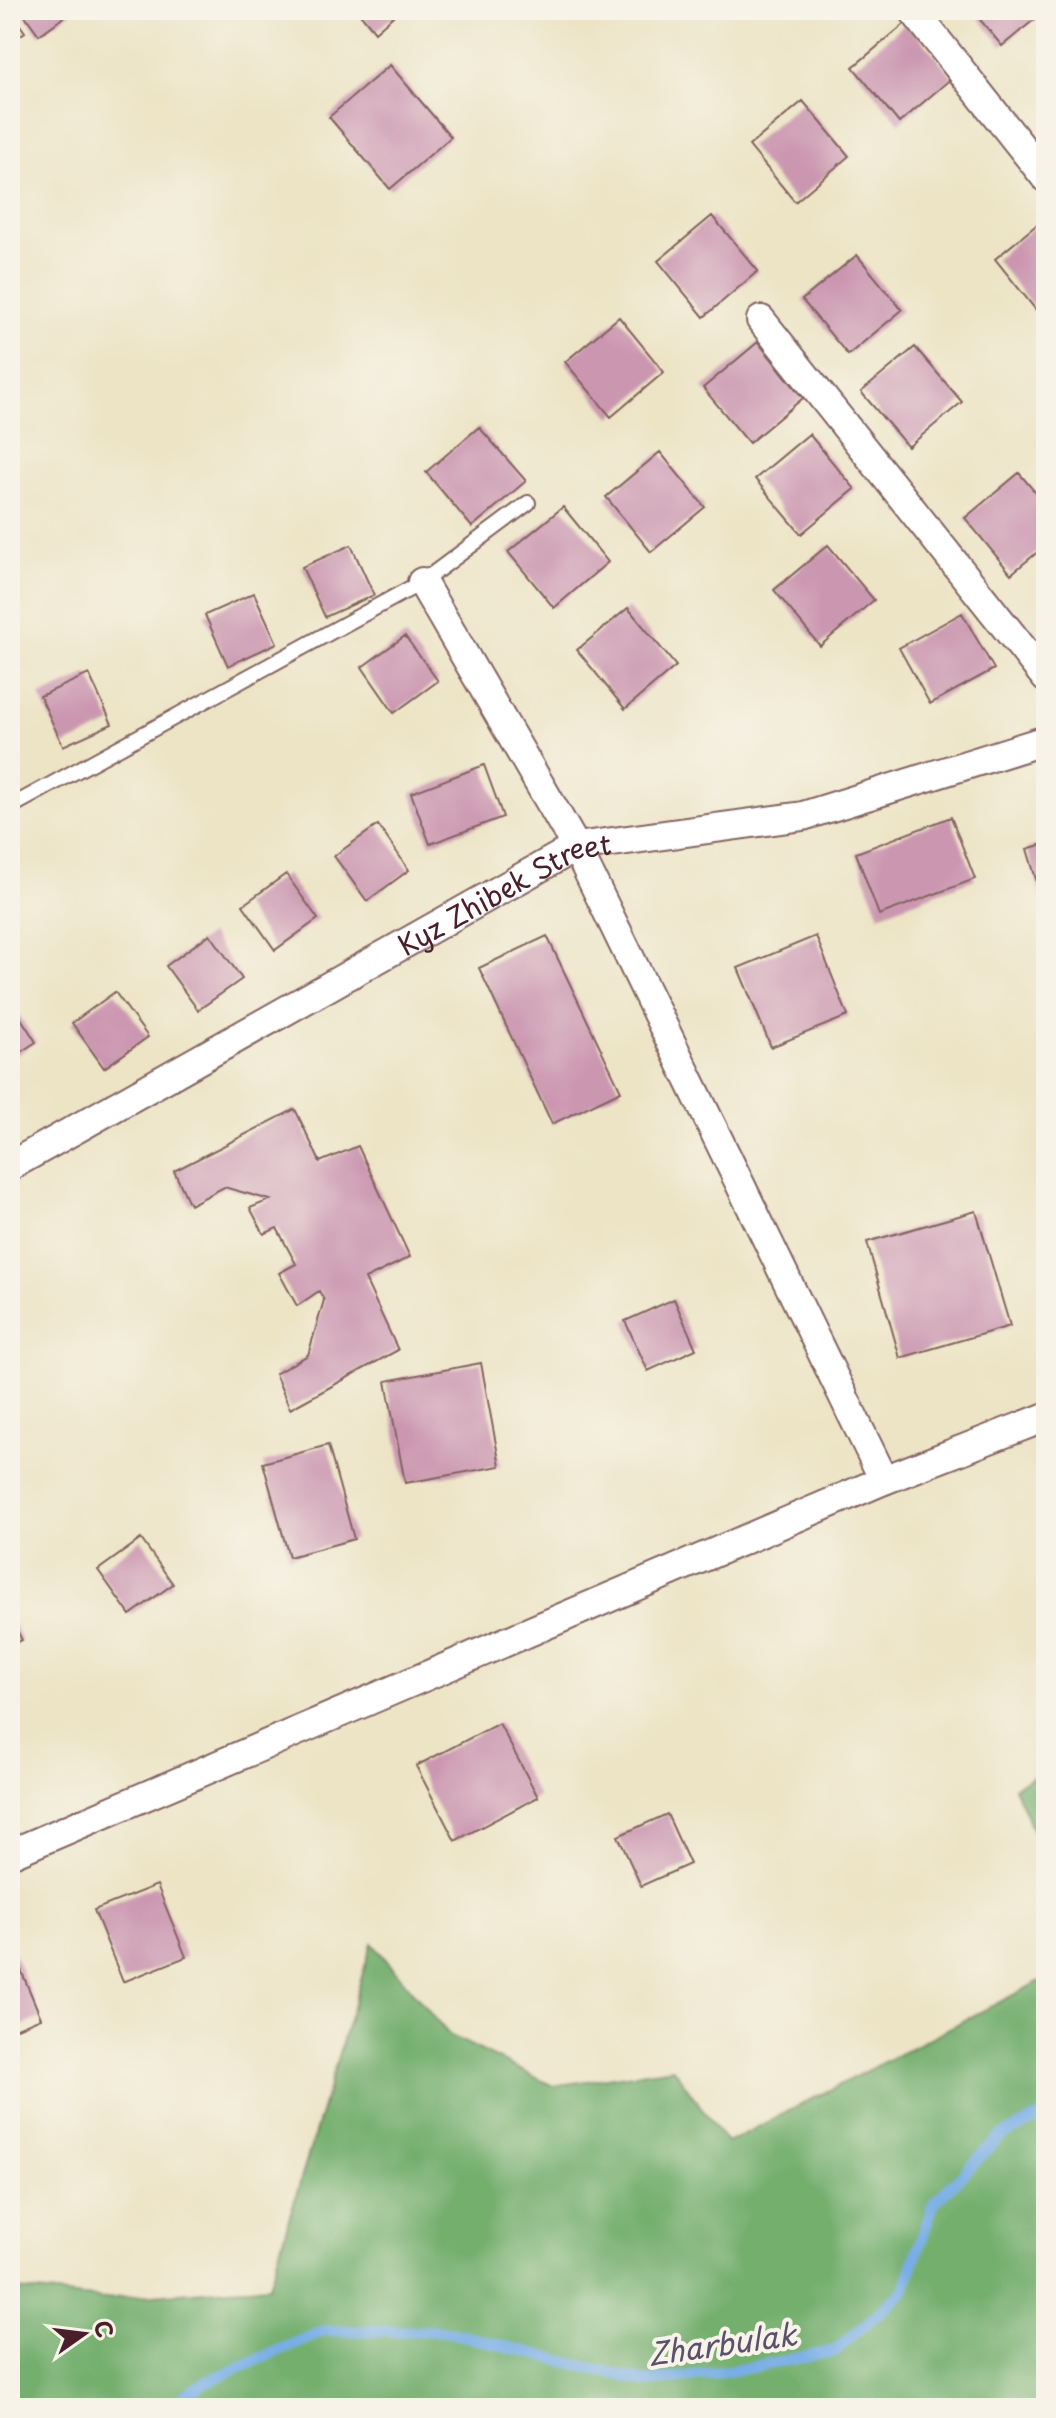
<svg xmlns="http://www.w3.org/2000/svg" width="1056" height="2418" viewBox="0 0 1056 2418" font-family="'Playpen Sans',sans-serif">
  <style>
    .forest { fill: #74af6e; stroke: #5f674c; stroke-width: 2 }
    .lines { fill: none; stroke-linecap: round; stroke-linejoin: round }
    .stream { stroke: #78ade6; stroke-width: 11 }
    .building { fill: #cb97b0 }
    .lane-casing { stroke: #836461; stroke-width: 18 }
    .street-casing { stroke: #836461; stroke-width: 32 }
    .lane { stroke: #fff; stroke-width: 14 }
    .street { stroke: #fff; stroke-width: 28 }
    .labels { text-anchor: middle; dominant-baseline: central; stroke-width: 8; stroke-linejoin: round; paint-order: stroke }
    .street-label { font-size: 28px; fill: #4a1f2b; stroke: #f7f3e8 }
    .water-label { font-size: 30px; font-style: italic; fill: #5a516c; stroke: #f7f3e8 }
  </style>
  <rect width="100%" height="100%" fill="#f7f3e8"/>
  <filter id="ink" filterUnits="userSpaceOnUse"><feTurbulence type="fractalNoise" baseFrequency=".0125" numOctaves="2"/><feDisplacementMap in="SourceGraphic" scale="16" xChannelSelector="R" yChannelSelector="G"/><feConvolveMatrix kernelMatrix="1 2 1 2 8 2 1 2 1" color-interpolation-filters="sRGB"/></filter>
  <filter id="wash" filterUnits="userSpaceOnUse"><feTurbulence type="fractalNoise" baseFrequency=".006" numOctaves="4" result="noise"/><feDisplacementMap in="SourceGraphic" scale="32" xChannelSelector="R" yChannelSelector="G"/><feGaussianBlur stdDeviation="1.8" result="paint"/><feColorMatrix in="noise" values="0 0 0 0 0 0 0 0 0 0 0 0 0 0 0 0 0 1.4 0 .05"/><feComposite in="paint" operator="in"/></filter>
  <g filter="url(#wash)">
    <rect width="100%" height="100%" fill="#ede4c6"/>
    <path class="forest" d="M 1046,1770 L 1046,1861 L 1014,1787 Z
      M 372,1943 L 449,2035 L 553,2086 L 673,2068 L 727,2143 L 1046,1978 L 1046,2243 L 1033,2249 L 1046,2281 L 1046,2408 L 10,2408 L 10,2289 L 102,2299 L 269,2286 Z"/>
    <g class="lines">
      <path class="stream" d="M 167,2408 L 204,2383 L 323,2331 L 444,2331 L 646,2382 L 743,2369 L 835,2351 L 904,2291 L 934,2203 L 1000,2137 L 1046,2114"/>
    </g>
    <g id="blocks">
      <path class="building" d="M 21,10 L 74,10 L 39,35 Z
        M 357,10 L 400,10 L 375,32 Z
        M 972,10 L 1046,10 L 1002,46 Z
        M 10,11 L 25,32 L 10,43 Z
        M 907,22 L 953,77 L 899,123 L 853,67 Z
        M 390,65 L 451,137 L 390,189 L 329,117 Z
        M 803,101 L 849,156 L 795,202 L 749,146 Z
        M 712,216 L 758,271 L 704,317 L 658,261 Z
        M 1046,217 L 1046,310 L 1040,315 L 995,259 Z
        M 857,255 L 902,310 L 848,355 L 802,300 Z
        M 619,317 L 664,372 L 611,417 L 565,362 Z
        M 758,342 L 803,398 L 749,443 L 703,388 Z
        M 915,347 L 962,402 L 908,447 L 861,392 Z
        M 479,427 L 526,481 L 472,527 L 426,472 Z
        M 809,434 L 855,489 L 801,534 L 755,479 Z
        M 660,452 L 705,507 L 651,552 L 606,497 Z
        M 1019,473 L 1046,505 L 1046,545 L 1011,574 L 965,518 Z
        M 563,507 L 608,562 L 554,608 L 508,552 Z
        M 351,545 L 374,595 L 325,617 L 302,567 Z
        M 828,545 L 874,600 L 820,646 L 774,590 Z
        M 254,593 L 277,643 L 228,666 L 205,615 Z
        M 628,608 L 676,666 L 625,709 L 577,650 Z
        M 962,613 L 994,669 L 930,704 L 899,648 Z
        M 405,636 L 438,681 L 394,713 L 362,667 Z
        M 89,674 L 112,724 L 63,746 L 40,696 Z
        M 484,765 L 503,817 L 430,844 L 411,793 Z
        M 951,817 L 975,879 L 879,915 L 856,853 Z
        M 378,825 L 409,870 L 367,901 L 334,856 Z
        M 1046,843 L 1046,909 L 1045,909 L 1027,849 Z
        M 286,874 L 318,919 L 275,950 L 243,905 Z
        M 210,934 L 242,979 L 198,1010 L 166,966 Z
        M 547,936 L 621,1091 L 552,1124 L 479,968 Z
        M 816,936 L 848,1016 L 771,1047 L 738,968 Z
        M 115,992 L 148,1037 L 104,1068 L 72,1023 Z
        M 10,1001 L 36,1042 L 10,1059 Z
        M 295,1109 L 320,1162 L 358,1146 L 410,1257 L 365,1279 L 398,1350 L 290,1409 L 275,1374 L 308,1355 L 324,1300 L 319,1291 L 297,1306 L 279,1273 L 296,1264 L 277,1228 L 264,1234 L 250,1208 L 270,1200 L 224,1187 L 190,1205 L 174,1171 Z
        M 976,1211 L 1010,1326 L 900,1358 L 867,1242 Z
        M 674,1299 L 696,1349 L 648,1371 L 625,1321 Z
        M 481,1363 L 500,1466 L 405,1483 L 386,1381 Z
        M 328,1445 L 354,1539 L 289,1557 L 263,1463 Z
        M 141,1539 L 173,1584 L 130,1615 L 98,1570 Z
        M 10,1617 L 22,1640 L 10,1646 Z
        M 499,1723 L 538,1797 L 455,1841 L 416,1766 Z
        M 667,1814 L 690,1864 L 641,1886 L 618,1836 Z
        M 157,1885 L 186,1957 L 123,1982 L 94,1910 Z
        M 10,1944 L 41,2018 L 10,2031 Z"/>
    </g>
  </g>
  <g filter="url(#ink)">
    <use href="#blocks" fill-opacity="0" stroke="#836461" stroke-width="2"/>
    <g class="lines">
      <g class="lane-casing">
        <path id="lane" d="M 10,807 L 422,582 L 528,503"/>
      </g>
      <g class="street-casing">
        <g id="street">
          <path d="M 913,10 L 1046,178"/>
          <path d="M 761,320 L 1046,678"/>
          <path d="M 422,582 L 576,847 L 884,1480"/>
          <path id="s1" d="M 10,1166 L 576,847 L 803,816 L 1046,740"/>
          <path d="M 10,1854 L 884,1480 L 1046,1417"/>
        </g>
      </g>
      <use href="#lane" class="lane"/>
      <use href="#street" class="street"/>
    </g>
  </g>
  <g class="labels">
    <g class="street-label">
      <text stroke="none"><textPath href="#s1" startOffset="566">Kyz Zhibek Street</textPath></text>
    </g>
    <g class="water-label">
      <text transform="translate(722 2343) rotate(-8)">Zharbulak</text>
    </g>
  </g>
  <rect width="1056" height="2418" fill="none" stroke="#f7f3e8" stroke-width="40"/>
  <g transform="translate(84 2334) rotate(76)" stroke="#f7f3e8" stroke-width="6" paint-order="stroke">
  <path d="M0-6L14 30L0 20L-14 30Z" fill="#4a1f2b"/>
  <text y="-12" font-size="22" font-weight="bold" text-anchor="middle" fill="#4a1f2b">С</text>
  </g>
</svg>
